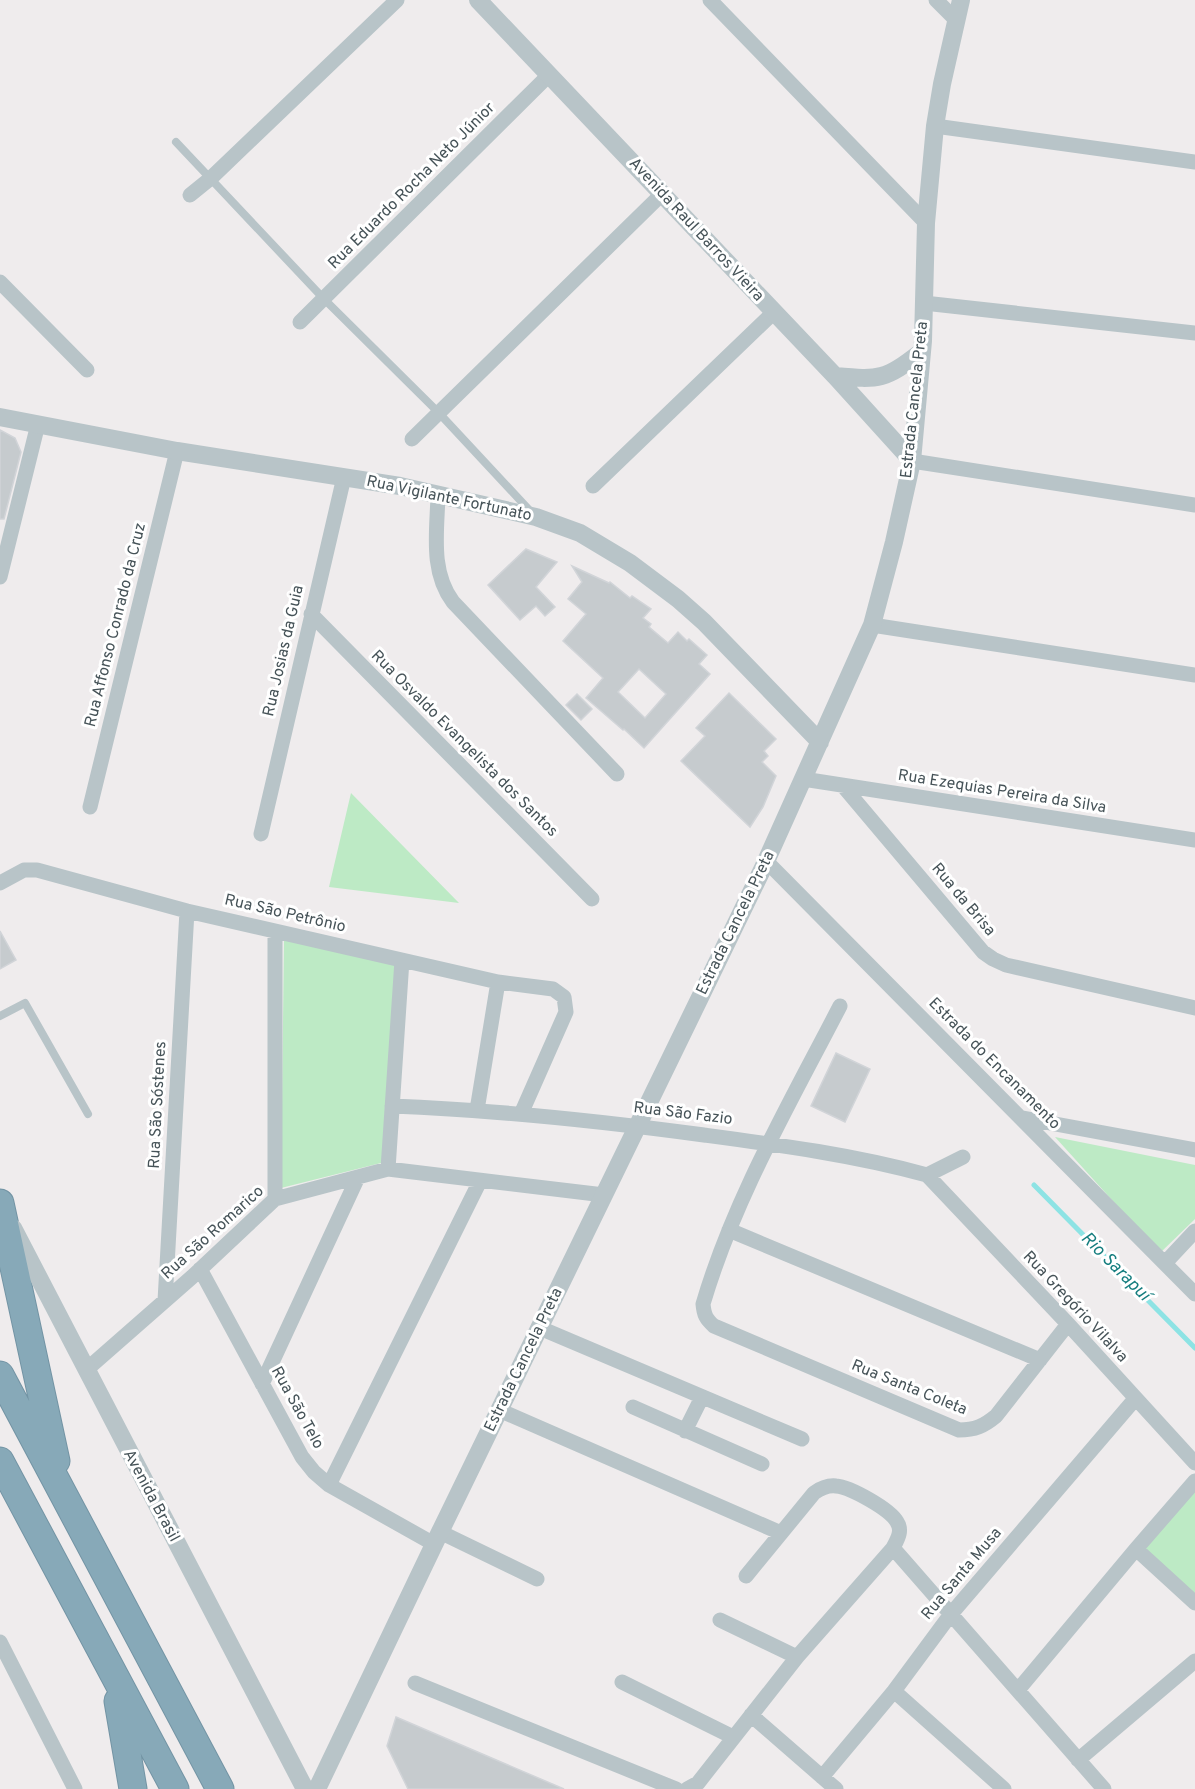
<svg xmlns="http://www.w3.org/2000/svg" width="1195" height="1789" viewBox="0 0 1195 1789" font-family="Overpass,sans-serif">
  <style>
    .green { fill: #bdeac5 }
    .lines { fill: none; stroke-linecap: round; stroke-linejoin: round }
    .stream { stroke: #8de3e4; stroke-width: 5 }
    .building { fill: #c6cbce; stroke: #d1d4d8; stroke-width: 1.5; fill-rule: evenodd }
    .motorway-casing { stroke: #7394a4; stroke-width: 29 }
    .service { stroke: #b8c4c8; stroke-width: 8 }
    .minor { stroke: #b8c4c8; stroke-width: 15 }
    .tertiary { stroke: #b8c4c8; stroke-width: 18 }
    .motorway { stroke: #87a9b8; stroke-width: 27 }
    .labels { text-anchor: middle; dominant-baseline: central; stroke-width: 6; stroke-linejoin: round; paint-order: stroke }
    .street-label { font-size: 16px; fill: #465358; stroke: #fff }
    .water-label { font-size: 18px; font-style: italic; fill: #167e7f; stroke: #fff }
  </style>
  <rect width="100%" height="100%" fill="#efeced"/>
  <path class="green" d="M 351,793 L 459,903 L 329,887 Z
    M 284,940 L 397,961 L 385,1162 L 281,1188 Z
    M 1055,1137 L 1195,1165 L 1195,1219 L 1160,1253 Z
    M 1195,1481 L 1195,1603 L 1136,1548 Z"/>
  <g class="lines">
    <path class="stream" d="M 1034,1185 L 1195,1348"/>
  </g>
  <path class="building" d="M 0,430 L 15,438 L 21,452 L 4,519 L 0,519 Z
    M 526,549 L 557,562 L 536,587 L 555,607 L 545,616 L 536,606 L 520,620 L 488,585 Z
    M 572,566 L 609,583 L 610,582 L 630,598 L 632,596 L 651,609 L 643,618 L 651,624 L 649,627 L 668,643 L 678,632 L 687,641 L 689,639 L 707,655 L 699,664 L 710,674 L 644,748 L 624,729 L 623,730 L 586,698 L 603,678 L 563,641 L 586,614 L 568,599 L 582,582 ZM 639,669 L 666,694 L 645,718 L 618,692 Z
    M 729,693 L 776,739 L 764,751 L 768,756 L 762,762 L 776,776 L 763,807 L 750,827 L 681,761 L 705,736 L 696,728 Z
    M 577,694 L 592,709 L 581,720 L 566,705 Z
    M 0,931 L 16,960 L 0,969 Z
    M 836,1053 L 870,1069 L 845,1122 L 811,1106 Z
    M 396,1717 L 564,1789 L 408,1789 L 387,1746 Z"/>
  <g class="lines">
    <g class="motorway-casing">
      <path id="motorway" d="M 0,1203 L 56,1461
        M 0,1375 L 220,1789
        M 0,1461 L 175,1789
        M 118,1701 L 133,1789"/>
    </g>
    <path class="service" d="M 176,142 L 324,299 L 438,412 L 532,513
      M 0,1016 L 25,1003 L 88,1114"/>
    <path class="minor" d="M 710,0 L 926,223
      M 936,0 L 956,20
      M 935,126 L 1195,162
      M 190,195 L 211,178 L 397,0
      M 0,282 L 87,370
      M 924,303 L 1195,333
      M 300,322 L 549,75
      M 412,439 L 663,193
      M 912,461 L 1195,505
      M 593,486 L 773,313
      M 438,495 C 437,532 430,571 453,602 L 617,774
      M 0,577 L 38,424
      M 311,614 L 592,899
      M 872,625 L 1195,675
      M 803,779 L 1195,840
      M 843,786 L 983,952 L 993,959 L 1006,965 L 1195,1008
      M 90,807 L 177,451
      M 261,834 L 344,477
      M 766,861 L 1195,1294
      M 0,883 L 24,870 L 37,870 L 187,911 L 498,982 L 553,989 L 564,997 L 566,1012 L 521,1114
      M 275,931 L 275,1199
      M 840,1006 C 790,1103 734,1199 703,1304 C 704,1315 706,1319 714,1326 L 959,1430 C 975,1430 984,1426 996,1416 L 1068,1324
      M 392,1106 C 497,1110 600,1121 704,1135 C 779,1145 855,1155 927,1175 L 963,1157
      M 477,1110 L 498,982
      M 1023,1118 L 1195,1150
      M 388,1169 L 402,960
      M 927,1175 L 1068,1324 L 1195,1463
      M 729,1230 L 1040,1360
      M 1165,1263 L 1195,1231
      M 200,1269 L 302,1457 L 314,1472 L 329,1485 L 434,1544
      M 165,1301 L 187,911
      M 540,1328 L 802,1439
      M 86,1370 L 192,1277 L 275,1199 L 388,1169 L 604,1195
      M 262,1384 L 358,1177
      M 633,1407 L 762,1464
      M 499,1410 L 781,1533
      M 685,1431 L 702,1397
      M 329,1485 L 480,1181
      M 440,1532 L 537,1579
      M 893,1548 L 1104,1789
      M 1136,1549 L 1195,1603
      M 720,1620 L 797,1657
      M 0,1642 L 75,1789
      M 622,1682 L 733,1737
      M 415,1683 L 676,1789
      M 1018,1690 L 1136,1549 L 1195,1481
      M 894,1691 L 1004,1789
      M 751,1715 L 836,1789
      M 1078,1760 L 1195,1661
      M 822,1777 L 894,1691 L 951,1614 L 1135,1399
      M 687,1789 L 698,1783 L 797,1657 L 893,1548 C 897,1540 903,1531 897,1522 C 890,1509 850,1487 836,1486 C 827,1485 821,1488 814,1493 L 746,1576"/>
    <path class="tertiary" d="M 478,0 L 835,376 L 912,461
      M 835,376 C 880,380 885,380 921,352
      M 0,417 L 177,451 L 400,486 L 536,517 L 580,533 L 630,563 L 678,599 L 704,622 L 820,742
      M 13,1228 L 305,1789
      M 317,1789 L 440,1532 L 763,868 L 872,625 L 894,542 L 912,461 L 923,341 L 926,223 L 935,126 L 942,84 L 961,0"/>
    <use href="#motorway" class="motorway"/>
  </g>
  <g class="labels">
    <g class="street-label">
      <text transform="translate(412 186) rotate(-45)">Rua Eduardo Rocha Neto Júnior</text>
      <text transform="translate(696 230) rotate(47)">Avenida Raul Barros Vieira</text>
      <text transform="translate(915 400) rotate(-84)">Estrada Cancela Preta</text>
      <text transform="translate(449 499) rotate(12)">Rua Vigilante Fortunato</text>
      <text transform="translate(116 625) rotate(-76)">Rua Affonso Conrado da Cruz</text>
      <text transform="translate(284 651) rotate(-77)">Rua Josias da Guia</text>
      <text transform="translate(464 744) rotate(45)">Rua Osvaldo Evangelista dos Santos</text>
      <text transform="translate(1002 792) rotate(9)">Rua Ezequias Pereira da Silva</text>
      <text transform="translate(963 900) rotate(50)">Rua da Brisa</text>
      <text transform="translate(285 914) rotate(13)">Rua São Petrônio</text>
      <text transform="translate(736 923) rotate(-64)">Estrada Cancela Preta</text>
      <text transform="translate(994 1064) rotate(45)">Estrada do Encanamento</text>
      <text transform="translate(158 1105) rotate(-87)">Rua São Sóstenes</text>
      <text transform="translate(683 1114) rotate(7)">Rua São Fazio</text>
      <text transform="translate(213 1233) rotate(-42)">Rua São Romarico</text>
      <text transform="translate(1075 1307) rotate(47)">Rua Gregório Vilalva</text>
      <text transform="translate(524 1360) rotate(-64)">Estrada Cancela Preta</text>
      <text transform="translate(909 1388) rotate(22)">Rua Santa Coleta</text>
      <text transform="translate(297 1408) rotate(61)">Rua São Telo</text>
      <text transform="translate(151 1496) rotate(62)">Avenida Brasil</text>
      <text transform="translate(962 1574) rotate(-50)">Rua Santa Musa</text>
    </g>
    <g class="water-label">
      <text transform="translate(1115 1267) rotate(45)">Rio Sarapuí</text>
    </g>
  </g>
</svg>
